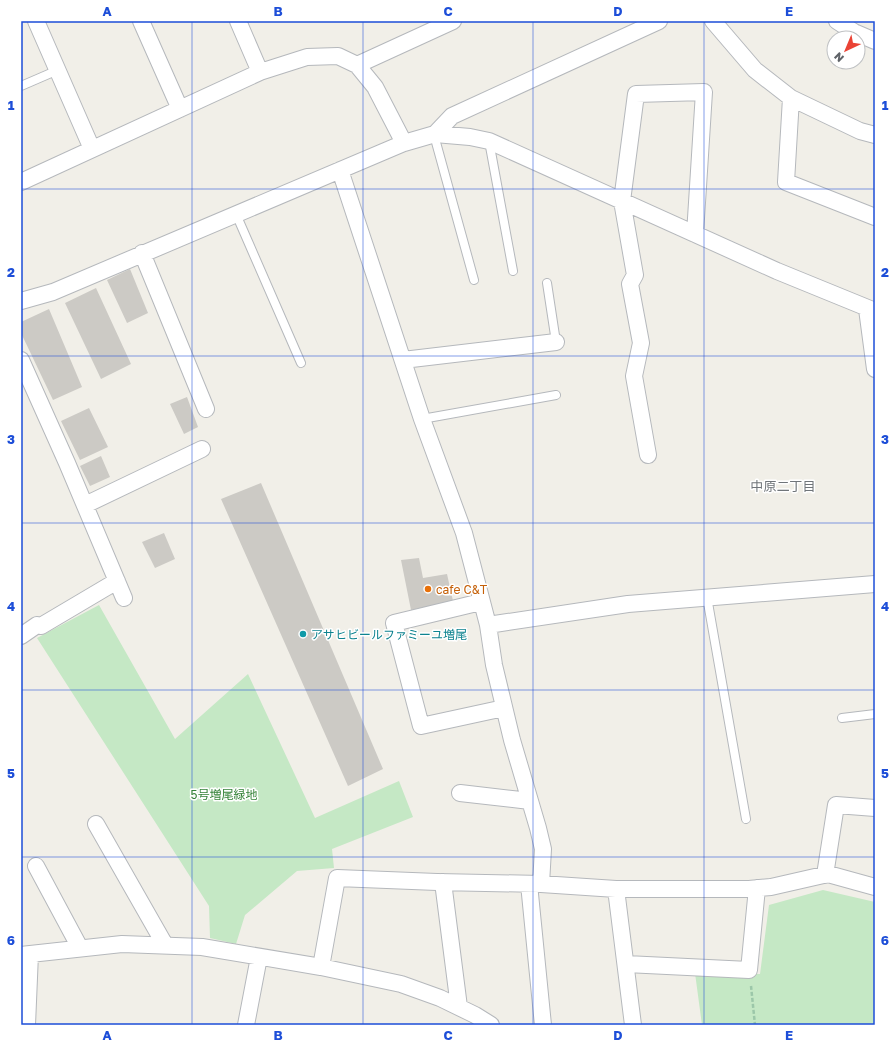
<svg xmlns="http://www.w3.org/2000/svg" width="896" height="1046" viewBox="0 0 896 1046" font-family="'Golos Text','Noto Sans JP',sans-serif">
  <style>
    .green { fill: #c5e8c5 }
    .building { fill: #cccac5 }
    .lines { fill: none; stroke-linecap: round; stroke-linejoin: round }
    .service-casing { stroke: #b5b8bc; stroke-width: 10 }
    .minor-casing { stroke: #b5b8bc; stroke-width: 18 }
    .path { stroke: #9cc7a9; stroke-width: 2.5; stroke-dasharray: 4 2; stroke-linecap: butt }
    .service { stroke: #fff; stroke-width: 8 }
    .minor { stroke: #fff; stroke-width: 16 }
    .grid { fill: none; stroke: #1d4ed8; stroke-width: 1; stroke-opacity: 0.55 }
    .food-dot { fill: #e8710a; stroke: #fff; stroke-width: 1.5 }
    .culture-dot { fill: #0f9aa8; stroke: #fff; stroke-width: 1.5 }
    .labels { text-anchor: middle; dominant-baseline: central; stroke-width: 3; stroke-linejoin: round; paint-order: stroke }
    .food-label { font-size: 12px; fill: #c56008; stroke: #fff; text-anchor: start }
    .culture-label { font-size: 12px; fill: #0d838f; stroke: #fff; text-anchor: start }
    .park-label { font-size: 12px; fill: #348238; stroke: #fff }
    .neighbourhood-label { font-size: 13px; fill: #70757a; stroke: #fff }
    .neatline { fill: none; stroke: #1d4ed8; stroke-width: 1.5 }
    .grid-label { font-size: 13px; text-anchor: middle; font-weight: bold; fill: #1d4ed8 }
  </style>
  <rect width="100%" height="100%" fill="#f1efe8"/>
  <path class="green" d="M 99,605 L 175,739 L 248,674 L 315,818 L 399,781 L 413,817 L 332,849 L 334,868 L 297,871 L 245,915 L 236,944 L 210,938 L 209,906 L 37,638 Z
    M 823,890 L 875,902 L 875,1025 L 702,1025 L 695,973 L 760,974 L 769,905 Z"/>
  <path class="building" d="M 130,269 L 148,313 L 127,323 L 107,280 Z
    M 96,288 L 131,364 L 101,379 L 65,303 Z
    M 49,309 L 82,387 L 53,400 L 21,333 L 21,322 Z
    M 187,397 L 198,427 L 184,434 L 170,404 Z
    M 89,408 L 108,447 L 80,460 L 61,421 Z
    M 101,456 L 110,477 L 90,486 L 80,466 Z
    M 261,483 L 383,769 L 348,786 L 221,499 Z
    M 164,533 L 175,559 L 155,568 L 142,542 Z
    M 419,558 L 423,578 L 447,574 L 453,601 L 411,610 L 401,560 Z"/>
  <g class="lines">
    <g class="service-casing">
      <path id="service" d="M 21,86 L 58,70
        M 434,135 L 474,280
        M 489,141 L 513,271
        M 236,214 L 301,363
        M 547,283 L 556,342
        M 422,419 L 556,395
        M 707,597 L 746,819
        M 842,718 L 875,714"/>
    </g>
    <g class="minor-casing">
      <path id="minor" d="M 36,21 L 92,149
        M 141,21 L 180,109
        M 238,21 L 260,72
        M 713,21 L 755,70 L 791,98 L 860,131 L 875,135
        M 837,21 L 854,32 L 875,41
        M 357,65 L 453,21
        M 791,98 L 786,182 L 875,217
        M 434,135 L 452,116 L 659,21
        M 340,170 L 422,419 L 464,533 L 488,625 L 494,665 L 512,740 L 538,828 L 543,849 L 541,884
        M 21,182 L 260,72 L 307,57 L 338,56 L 357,65 L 375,87 L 404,143
        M 142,253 L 206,409
        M 21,301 L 53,292 L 404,143 L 435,134 L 470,137 L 489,141 L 777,271 L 875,311
        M 867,309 L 875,369
        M 21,360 L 67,463 L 124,598
        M 403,360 L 556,342
        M 648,455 L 634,376 L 641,343 L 630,284 L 635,275 L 622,201 L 636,94 L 704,92 L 695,234
        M 85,505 L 202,449
        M 481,602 L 394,623 L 421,726 L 504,708
        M 488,625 L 628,604 L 875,584
        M 21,636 L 37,625 L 41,626 L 117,581
        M 460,793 L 530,801
        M 96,824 L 165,945
        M 36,866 L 80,948
        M 825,875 L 836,805 L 875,808
        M 443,882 L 459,1007
        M 529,884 L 543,1025
        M 616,889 L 633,1025
        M 21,955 L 122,944 L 202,947 L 321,967 L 401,984 L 440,998 L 475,1015 L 491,1025
        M 626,964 L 749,970 L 757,888
        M 321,967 L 337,878 L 437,882 L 541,884 L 616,889 L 749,889 L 771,887 L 828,874 L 875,887
        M 27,1025 L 30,954
        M 246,1025 L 259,957"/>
    </g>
    <path class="path" d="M 751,986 L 755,1025"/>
    <use href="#service" class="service"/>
    <use href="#minor" class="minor"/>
  </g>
  <path class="grid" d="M 192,21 L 192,1025M 363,21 L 363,1025M 533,21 L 533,1025M 704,21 L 704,1025M 21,189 L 875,189M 21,356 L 875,356M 21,523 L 875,523M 21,690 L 875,690M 21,857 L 875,857"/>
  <circle class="food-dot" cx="428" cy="589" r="4"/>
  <circle class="culture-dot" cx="303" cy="634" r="4"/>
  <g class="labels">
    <g class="food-label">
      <text x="436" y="589">cafe C&amp;T</text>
    </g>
    <g class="culture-label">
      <text x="311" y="634">アサヒビールファミーユ増尾</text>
    </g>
    <g class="park-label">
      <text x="224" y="794">5号増尾緑地</text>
    </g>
    <g class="neighbourhood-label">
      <text x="783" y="486">中原二丁目</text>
    </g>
  </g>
  <rect width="896" height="1046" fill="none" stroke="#ffffff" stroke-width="44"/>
  <g transform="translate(846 50) rotate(224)"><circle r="19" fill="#ffffff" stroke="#bfc1c3"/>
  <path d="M0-3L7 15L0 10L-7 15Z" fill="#ea4335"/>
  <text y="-6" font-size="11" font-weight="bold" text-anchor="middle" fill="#5f6368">N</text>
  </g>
  <rect x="22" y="22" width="852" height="1002" class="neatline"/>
  <g class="grid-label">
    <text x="107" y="16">A</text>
    <text x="278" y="16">B</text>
    <text x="448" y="16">C</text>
    <text x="618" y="16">D</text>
    <text x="789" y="16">E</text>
    <text x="11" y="110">1</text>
    <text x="885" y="110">1</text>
    <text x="11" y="277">2</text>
    <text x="885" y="277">2</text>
    <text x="11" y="444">3</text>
    <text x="885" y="444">3</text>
    <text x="11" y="611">4</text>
    <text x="885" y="611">4</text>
    <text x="11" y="778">5</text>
    <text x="885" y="778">5</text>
    <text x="11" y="945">6</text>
    <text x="885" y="945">6</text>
    <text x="107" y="1040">A</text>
    <text x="278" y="1040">B</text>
    <text x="448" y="1040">C</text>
    <text x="618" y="1040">D</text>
    <text x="789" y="1040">E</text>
  </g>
</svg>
